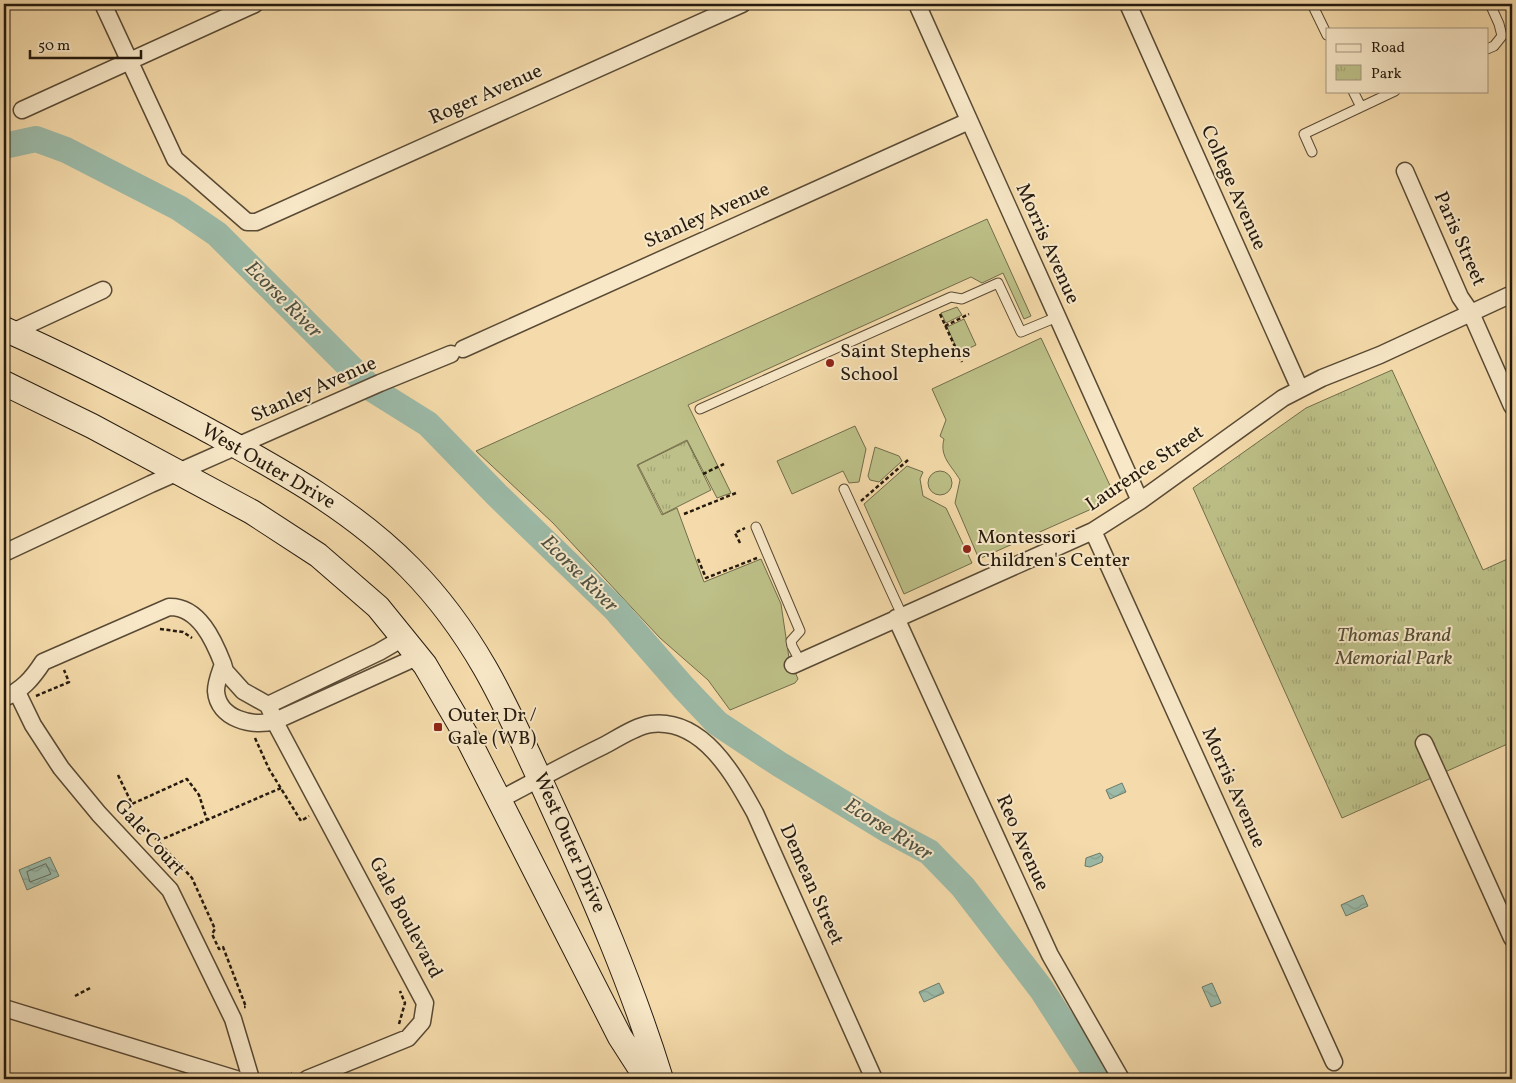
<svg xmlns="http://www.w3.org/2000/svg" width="1516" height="1083" viewBox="0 0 1516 1083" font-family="Vollkorn,serif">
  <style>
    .grass { fill: #bdc088; stroke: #716d4b }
    .park { fill: url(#park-tufts); stroke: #716d4b }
    .water { fill: url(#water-waves); stroke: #6c7b6b }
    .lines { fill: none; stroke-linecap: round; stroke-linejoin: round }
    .shore { stroke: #606a5c; stroke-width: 1 }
    .river { stroke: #9cbba9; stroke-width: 26 }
    .service-casing { stroke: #594a35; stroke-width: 11 }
    .minor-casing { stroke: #594a35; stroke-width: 19 }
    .secondary-casing { stroke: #251a0e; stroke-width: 26 }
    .path { stroke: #251a0e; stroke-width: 2.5; stroke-dasharray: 4 2.5; stroke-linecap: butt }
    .service { stroke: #f8e8c8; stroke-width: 9 }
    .minor { stroke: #f8e8c8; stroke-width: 16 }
    .secondary { stroke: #f8e8c8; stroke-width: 24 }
    .poi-dot { fill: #8f2418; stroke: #f8e8c8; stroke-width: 2 }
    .labels { text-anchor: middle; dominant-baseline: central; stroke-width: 4; stroke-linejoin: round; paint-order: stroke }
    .street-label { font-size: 20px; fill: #251a0e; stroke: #f8e8c8 }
    .poi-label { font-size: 20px; fill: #251a0e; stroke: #f8e8c8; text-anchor: start }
    .park-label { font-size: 20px; font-style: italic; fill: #534c33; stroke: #f8e8c8 }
    .water-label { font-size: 21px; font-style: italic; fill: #4f5244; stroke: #f8e8c8 }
  </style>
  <defs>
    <pattern id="park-tufts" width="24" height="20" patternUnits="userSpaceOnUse" patternTransform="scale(1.25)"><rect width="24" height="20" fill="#bdc088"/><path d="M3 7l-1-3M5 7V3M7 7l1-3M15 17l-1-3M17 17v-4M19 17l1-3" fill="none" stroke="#a2a474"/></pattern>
    <pattern id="water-waves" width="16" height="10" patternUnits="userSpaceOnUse" patternTransform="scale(1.25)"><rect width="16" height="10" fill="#9cbba9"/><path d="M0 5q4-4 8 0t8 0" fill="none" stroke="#86a090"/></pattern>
  </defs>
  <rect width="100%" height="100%" fill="#f5dbab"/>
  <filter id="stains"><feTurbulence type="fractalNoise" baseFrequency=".004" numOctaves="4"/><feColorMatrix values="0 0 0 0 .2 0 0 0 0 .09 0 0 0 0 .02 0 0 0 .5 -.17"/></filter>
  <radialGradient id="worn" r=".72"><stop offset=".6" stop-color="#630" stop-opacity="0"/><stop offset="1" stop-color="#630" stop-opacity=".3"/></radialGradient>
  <path class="grass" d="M 987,219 L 1031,316 L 1024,319 L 1003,273 L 982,283 L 971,277 L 688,405 L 731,493 L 717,498 L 687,440 L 637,465 L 662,515 L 677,508 L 704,582 L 761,559 L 781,604 L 789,658 L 798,679 L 795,683 L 730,710 L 708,680 L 660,638 L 553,523 L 476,451 Z
    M 957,307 L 962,315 L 946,323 L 941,313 Z
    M 964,319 L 976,345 L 959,353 L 947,327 Z
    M 1041,338 L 1114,494 L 1096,507 L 979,559 L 955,503 L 960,480 C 952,466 939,457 944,439 L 940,436 L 946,420 L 932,389 Z
    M 855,426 L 866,449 L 859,482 L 849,483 L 843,471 L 792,494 L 777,461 Z
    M 875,447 L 899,456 L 902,461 L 879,482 L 870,480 L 868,476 Z
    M 907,466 L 923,472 L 920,479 L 923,496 L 946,508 L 972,563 L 904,594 L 864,504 Z
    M928 483a12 12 0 1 1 24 0a12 12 0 1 1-24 0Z"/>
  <path class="park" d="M 1392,370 L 1483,570 L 1512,557 L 1512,742 L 1342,818 L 1193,488 L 1306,408 Z
    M 687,441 L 711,490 L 663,514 L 638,465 Z"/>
  <path class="water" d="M 1122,783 L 1126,792 L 1110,799 L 1106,790 Z
    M 1100,853 L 1103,857 L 1102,862 L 1090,867 L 1085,866 L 1086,858 Z
    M 50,857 L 59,876 L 27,890 L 19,870 Z
    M 1363,895 L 1368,906 L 1346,916 L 1341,905 Z
    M 939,983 L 944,993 L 924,1002 L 919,992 Z
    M 1212,983 L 1221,1003 L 1211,1007 L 1202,987 Z"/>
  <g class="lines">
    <path class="shore" d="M 46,864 L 51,874 L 30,882 L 27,872 Z"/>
    <path class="river" d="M 4,146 L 36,139 L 66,150 L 179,208 L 217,234 L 372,389 L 428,424 L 497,495 L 615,609 L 683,687 L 717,723 L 779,764 L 886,829 L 929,852 L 963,887 L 1042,990 L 1099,1079"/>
    <g class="service-casing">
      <path id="service" d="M 1312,4 L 1327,35
        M 1487,49 L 1494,46 L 1502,36 L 1499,24 L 1490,4
        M 1353,91 L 1361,107
        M 1312,152 L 1304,134 L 1395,91
        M 700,409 L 951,297 L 962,299 L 998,283 L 1021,332 L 1057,317
        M 844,489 L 902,615
        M 756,527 L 800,631 L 791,641 L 792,646 L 800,661"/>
    </g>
    <g class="minor-casing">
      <path id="minor" d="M 103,4 L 175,159 L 247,222 L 256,222 L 742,4
        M 917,4 L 1140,501
        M 1128,4 L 1300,389
        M 22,110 L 255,4
        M 1405,171 L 1460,297 L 1471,313 L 1512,406
        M 6,335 L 103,290
        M 463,349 L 969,121
        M 1093,531 L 1334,1062
        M 4,553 L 151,484 L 380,383 L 451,354
        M 896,618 L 1050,955 L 1121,1079
        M 793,665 L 1093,531 L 1140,501 L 1283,398 L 1322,378 L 1380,355 L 1512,294
        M 17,692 L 33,725 L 61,768 L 99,814 L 170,890 L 233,1019 L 251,1079
        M 4,698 C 22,690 32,679 43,662 L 169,607 C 199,606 214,641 223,664
        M 268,705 L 379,652 L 403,638
        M 1424,743 L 1512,938
        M 501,799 C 535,781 568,763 603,746 C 617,739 635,726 651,724 C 703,718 734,775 755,813 L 874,1079
        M 4,1008 L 236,1079
        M 307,1079 L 408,1038 L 422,1022 L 425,1003 L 276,724 L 275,721 L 268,705 L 243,691 L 225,671 L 223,664 C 220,673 216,682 216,691 C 218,719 252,727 275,721 L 419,656"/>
    </g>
    <g class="secondary-casing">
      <path id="secondary" d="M 4,329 C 72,359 136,392 202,427 C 276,468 350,507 410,568 C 480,639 511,717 552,806 C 593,895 632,985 661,1079
        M 4,383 L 92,426 L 252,512 L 318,555 L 378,607 L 425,665 L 466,735 L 620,1037 L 647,1079"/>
    </g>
    <path class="path" d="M 940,314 L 962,362
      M 945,326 L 969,314
      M 703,474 L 724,464
      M 861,501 L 908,460
      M 684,514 L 736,493
      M 740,543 L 735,533 L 745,528
      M 698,559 L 706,578 L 757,558
      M 160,629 L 183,632 L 192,638
      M 36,696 L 69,682 L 64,670
      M 255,738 L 269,769 L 301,821 L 309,816
      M 118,775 L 132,804 L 187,779 L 199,795 L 207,820
      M 142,824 L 192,878 L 215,929 L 212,934 L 219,949 L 223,947 L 246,1007 L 244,1007
      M 158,841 L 281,788
      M 75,996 L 92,987
      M 399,1024 L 405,1003 L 400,991
      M 273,1079 L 292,1073"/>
    <use href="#service" class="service"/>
    <use href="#minor" class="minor"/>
    <use href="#secondary" class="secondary"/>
  </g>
  <g class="poi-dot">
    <circle cx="830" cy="363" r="5"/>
    <circle cx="967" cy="549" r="5"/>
    <rect x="433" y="722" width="10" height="10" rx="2.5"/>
  </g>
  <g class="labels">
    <g class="street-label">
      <text transform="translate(486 95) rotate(-24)">Roger Avenue</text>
      <text transform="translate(1233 188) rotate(66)">College Avenue</text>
      <text transform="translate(707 216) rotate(-24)">Stanley Avenue</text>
      <text transform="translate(1459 239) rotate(66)">Paris Street</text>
      <text transform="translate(1047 244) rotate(66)">Morris Avenue</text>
      <text transform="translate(314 390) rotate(-24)">Stanley Avenue</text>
      <text transform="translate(268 467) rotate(30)">West Outer Drive</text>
      <text transform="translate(1145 469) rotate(-34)">Laurence Street</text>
      <text transform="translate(1233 788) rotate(66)">Morris Avenue</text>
      <text transform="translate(149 838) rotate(48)">Gale Court</text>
      <text transform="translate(569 843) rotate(66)">West Outer Drive</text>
      <text transform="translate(1022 843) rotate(66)">Reo Avenue</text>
      <text transform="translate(811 885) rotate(66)">Demean Street</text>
      <text transform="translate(405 918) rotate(62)">Gale Boulevard</text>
    </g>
    <g class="poi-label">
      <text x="840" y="352">Saint Stephens<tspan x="840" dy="23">School</tspan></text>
      <text x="977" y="538">Montessori<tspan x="977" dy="23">Children's Center</tspan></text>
      <text x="448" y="716">Outer Dr /<tspan x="448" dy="23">Gale (WB)</tspan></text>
    </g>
    <g class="park-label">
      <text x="1394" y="636">Thomas Brand<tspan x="1394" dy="23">Memorial Park</tspan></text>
    </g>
    <g class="water-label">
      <text transform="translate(283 300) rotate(45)">Ecorse River</text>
      <text transform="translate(579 574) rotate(45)">Ecorse River</text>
      <text transform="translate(888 830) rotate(32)">Ecorse River</text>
    </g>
  </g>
  <rect width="1516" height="1083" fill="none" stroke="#f5dbab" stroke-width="20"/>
  <rect x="5" y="5" width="1506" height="1073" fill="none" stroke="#251a0e" stroke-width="2.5"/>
  <rect x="10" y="10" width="1496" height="1063" fill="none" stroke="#251a0e"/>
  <rect x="1326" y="28" width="162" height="65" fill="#f8e8c8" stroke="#a4967e"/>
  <rect x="1336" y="44" width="25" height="8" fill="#f8e8c8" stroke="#a4967e"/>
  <text x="1371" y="52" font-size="15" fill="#251a0e">Road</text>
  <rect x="1336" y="65" width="25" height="15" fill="url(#park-tufts)" stroke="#a4967e"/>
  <text x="1371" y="78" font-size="15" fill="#251a0e">Park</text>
  <path d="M30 50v8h111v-8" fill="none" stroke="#251a0e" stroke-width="2.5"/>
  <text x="38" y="50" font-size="15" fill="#251a0e" stroke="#f8e8c8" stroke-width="4" paint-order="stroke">50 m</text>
  <rect width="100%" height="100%" filter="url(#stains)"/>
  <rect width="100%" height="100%" fill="url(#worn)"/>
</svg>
